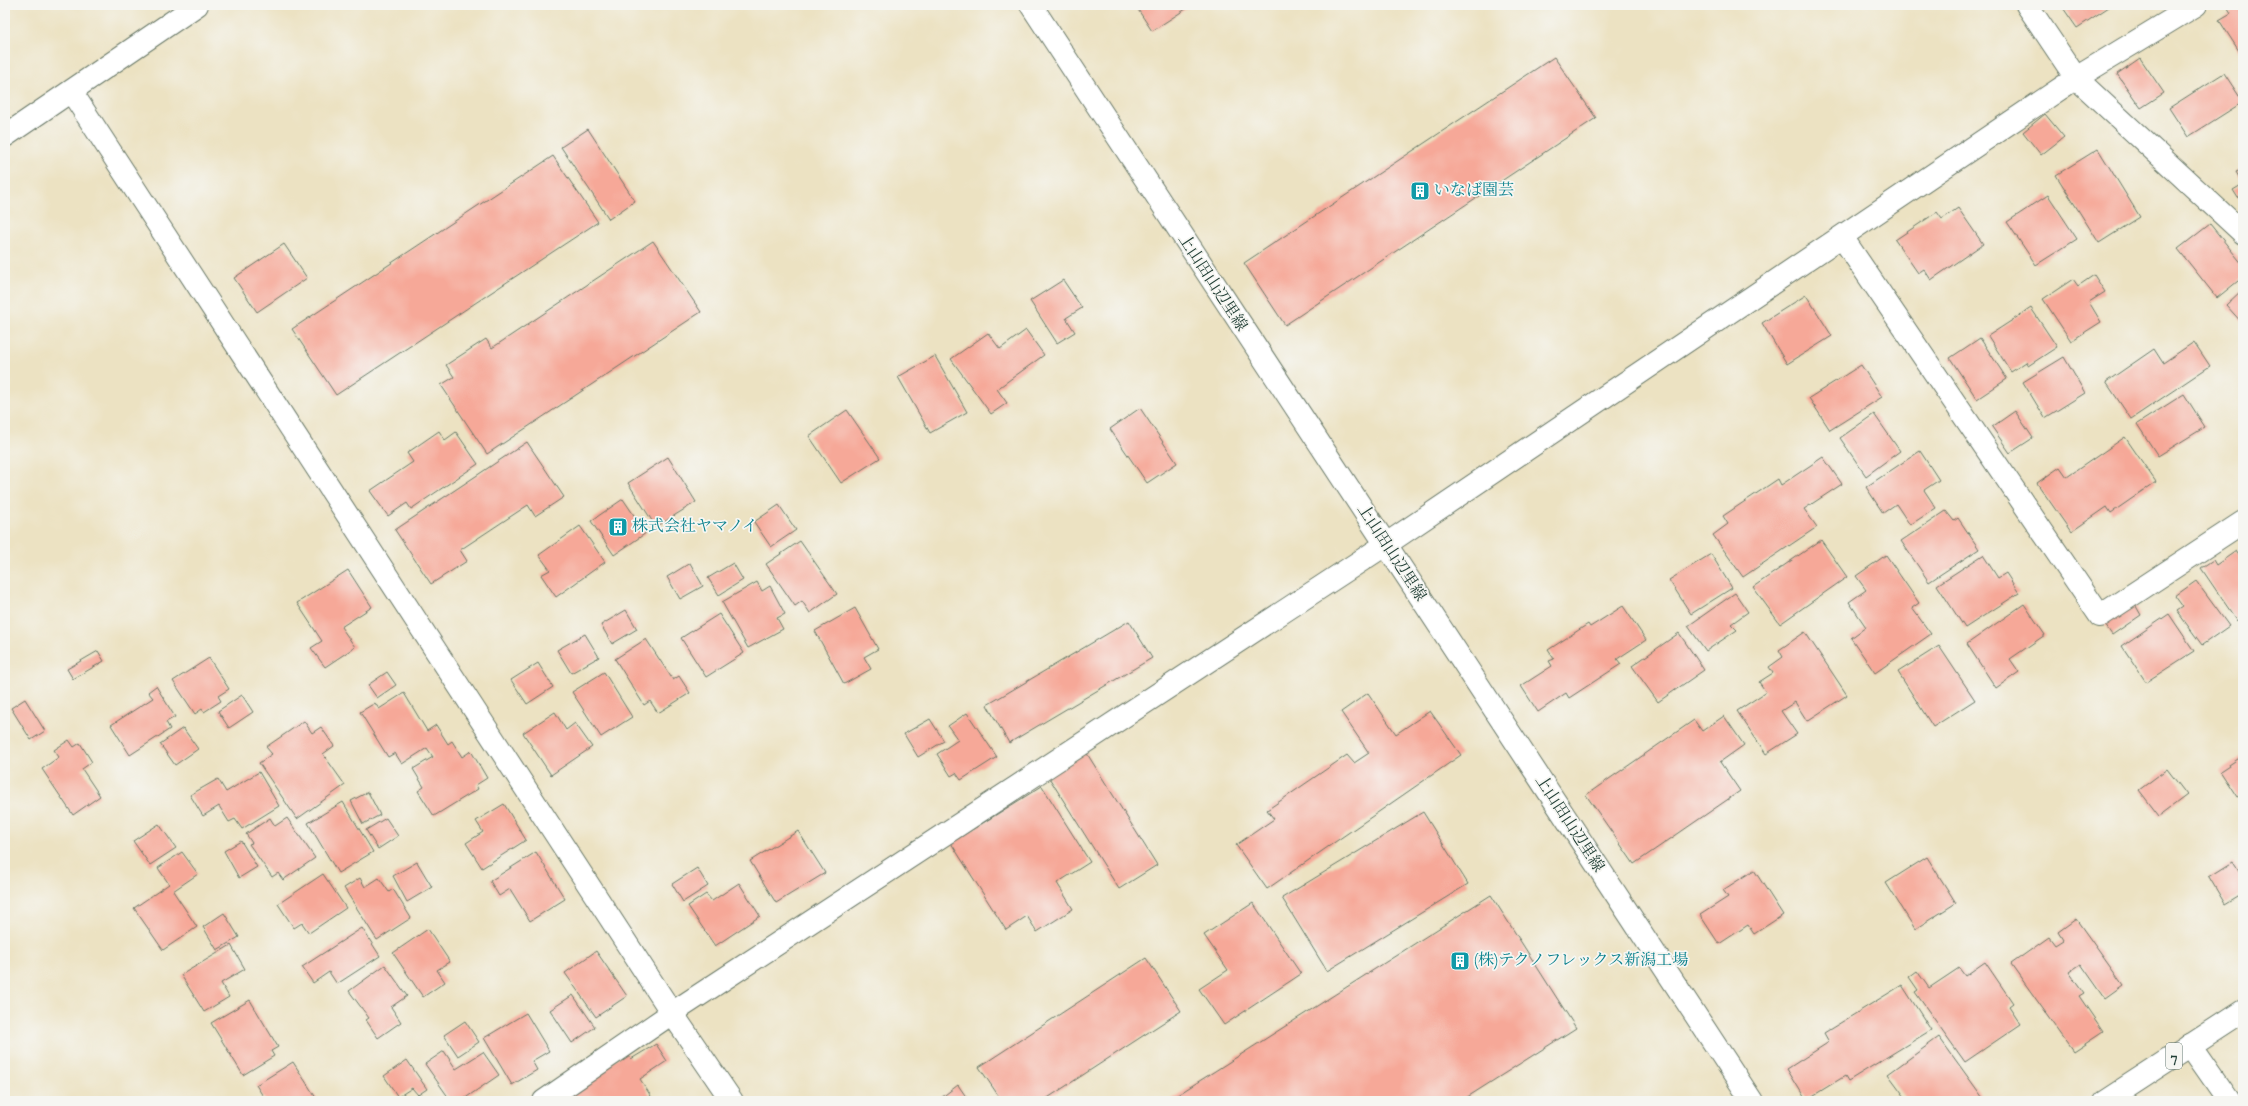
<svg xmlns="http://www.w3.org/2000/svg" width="2248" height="1106" viewBox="0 0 2248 1106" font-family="'IM FELL English','Noto Serif JP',serif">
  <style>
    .building { fill: #f6a898 }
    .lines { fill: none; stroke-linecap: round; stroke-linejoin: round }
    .minor-casing { stroke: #677766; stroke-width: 24 }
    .major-casing { stroke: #677766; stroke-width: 24 }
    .highway-casing { stroke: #677766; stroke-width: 24 }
    .minor { stroke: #fff; stroke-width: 22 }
    .major { stroke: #fff; stroke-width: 22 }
    .highway { stroke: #fff; stroke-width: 22 }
    .labels { text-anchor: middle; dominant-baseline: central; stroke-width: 3.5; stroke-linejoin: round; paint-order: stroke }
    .shield { fill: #f6f6f2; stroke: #60746d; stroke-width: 1 }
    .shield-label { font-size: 15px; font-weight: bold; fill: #1f3d34 }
    .culture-label { font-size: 16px; fill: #0d838f; stroke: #f6f6f2; text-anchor: start }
    .street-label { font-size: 16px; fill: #1f3d34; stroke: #f6f6f2 }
  </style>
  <rect width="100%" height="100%" fill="#f6f6f2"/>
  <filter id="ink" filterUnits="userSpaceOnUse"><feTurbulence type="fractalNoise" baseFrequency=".025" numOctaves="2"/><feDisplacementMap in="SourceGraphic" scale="8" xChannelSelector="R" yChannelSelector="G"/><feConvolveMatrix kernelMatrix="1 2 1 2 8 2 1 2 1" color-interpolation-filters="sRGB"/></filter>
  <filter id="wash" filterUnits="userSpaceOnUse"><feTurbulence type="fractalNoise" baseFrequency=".012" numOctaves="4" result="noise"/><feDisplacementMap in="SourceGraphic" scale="16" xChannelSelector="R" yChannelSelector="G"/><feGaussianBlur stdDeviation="0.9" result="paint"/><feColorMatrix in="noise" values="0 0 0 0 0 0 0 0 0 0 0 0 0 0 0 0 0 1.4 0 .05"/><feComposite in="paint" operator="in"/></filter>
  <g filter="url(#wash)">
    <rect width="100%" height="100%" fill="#ece2c2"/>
    <g id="blocks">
      <path class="building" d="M 1135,5 L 1192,5 L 1152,31 Z
        M 2061,5 L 2112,5 L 2077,28 Z
        M 2226,5 L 2243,5 L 2243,48 L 2239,51 L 2219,20 L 2231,13 Z
        M 1554,57 L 1596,118 L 1285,325 L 1244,263 Z
        M 2140,58 L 2164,93 L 2141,108 L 2117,74 Z
        M 2224,73 L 2243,102 L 2188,137 L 2169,108 Z
        M 2045,114 L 2064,137 L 2041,155 L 2023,132 Z
        M 588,129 L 635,201 L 609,219 L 561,147 Z
        M 2098,149 L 2140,217 L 2099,243 L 2056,175 Z
        M 553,156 L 598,222 L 336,395 L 292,329 Z
        M 2243,169 L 2243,196 L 2238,198 L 2233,190 L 2243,184 L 2236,172 Z
        M 2048,195 L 2077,239 L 2036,265 L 2007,222 Z
        M 1958,208 L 1983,244 L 1931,280 L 1924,269 L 1918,273 L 1895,240 L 1937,212 L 1942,219 Z
        M 2210,224 L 2243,265 L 2243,277 L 2217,298 L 2178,249 Z
        M 653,241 L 701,312 L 487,454 L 441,385 L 454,377 L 446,365 L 486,339 L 492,348 Z
        M 284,244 L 307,278 L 257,312 L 234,278 Z
        M 2094,275 L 2105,292 L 2089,302 L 2101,322 L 2071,341 L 2043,299 L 2073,279 L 2078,286 Z
        M 1063,280 L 1082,308 L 1066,318 L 1075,332 L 1057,343 L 1030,301 Z
        M 2243,289 L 2243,324 L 2226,305 Z
        M 1806,295 L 1832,336 L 1787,364 L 1762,323 Z
        M 2031,308 L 2057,347 L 2028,366 L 2026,362 L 2011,372 L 1988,336 Z
        M 1026,330 L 1044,355 L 997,389 L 1007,403 L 991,414 L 951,359 L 988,333 L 1000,349 Z
        M 1980,338 L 2007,379 L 1977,399 L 1950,358 Z
        M 2194,342 L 2210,366 L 2131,419 L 2106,382 L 2154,349 L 2163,363 Z
        M 935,356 L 967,412 L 930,433 L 898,377 Z
        M 2064,357 L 2085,393 L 2045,418 L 2023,382 Z
        M 1861,365 L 1882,397 L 1830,430 L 1809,398 Z
        M 2184,394 L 2205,427 L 2158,456 L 2137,424 Z
        M 1140,408 L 1177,463 L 1147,483 L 1110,429 Z
        M 847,410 L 880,458 L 841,483 L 809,436 Z
        M 2015,411 L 2033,438 L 2010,453 L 1992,427 Z
        M 1874,414 L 1900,451 L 1866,476 L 1840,438 Z
        M 439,431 L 445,440 L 456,432 L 478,464 L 411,509 L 407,503 L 388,516 L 370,491 L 413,462 L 407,453 Z
        M 2125,437 L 2156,482 L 2111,513 L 2107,507 L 2071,532 L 2037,483 L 2060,467 L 2067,477 Z
        M 527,442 L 564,497 L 535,516 L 528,505 L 460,550 L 467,561 L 431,584 L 395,530 Z
        M 1920,451 L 1939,480 L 1924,490 L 1936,508 L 1910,525 L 1896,504 L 1883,513 L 1866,487 Z
        M 668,457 L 696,502 L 656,527 L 628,483 Z
        M 1823,457 L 1842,484 L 1804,509 L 1817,527 L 1743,577 L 1713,535 L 1728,524 L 1723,516 L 1778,479 L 1781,485 Z
        M 623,499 L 646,533 L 614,555 L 591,521 Z
        M 779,505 L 796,530 L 771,547 L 754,522 Z
        M 1946,511 L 1954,521 L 1958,518 L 1979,549 L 1929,582 L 1901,541 Z
        M 580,526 L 605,562 L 556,597 L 541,575 L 550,570 L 539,555 Z
        M 1821,540 L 1847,577 L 1780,624 L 1753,587 Z
        M 800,541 L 837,594 L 810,613 L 802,601 L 795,606 L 766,564 Z
        M 2236,551 L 2243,561 L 2243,617 L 2237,621 L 2201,568 L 2213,560 L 2216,565 Z
        M 1711,554 L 1732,588 L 1691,614 L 1669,580 Z
        M 1886,555 L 1919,603 L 1912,608 L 1931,634 L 1875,673 L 1851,638 L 1866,627 L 1849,602 L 1866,590 L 1856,576 Z
        M 1983,555 L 1998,578 L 2006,573 L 2019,593 L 1965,628 L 1937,585 Z
        M 690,563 L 703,586 L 680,599 L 667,577 Z
        M 733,563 L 743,580 L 719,595 L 708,578 Z
        M 348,570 L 372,607 L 341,627 L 355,647 L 325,667 L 311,648 L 322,641 L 297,603 Z
        M 2196,581 L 2229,626 L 2202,645 L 2177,611 L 2183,607 L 2175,596 Z
        M 757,582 L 762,591 L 770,586 L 785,614 L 777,618 L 783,629 L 748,648 L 722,602 Z
        M 1735,593 L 1748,612 L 1731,624 L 1737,630 L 1706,651 L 1688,626 Z
        M 2133,601 L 2141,615 L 2112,635 L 2103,622 Z
        M 2024,604 L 2045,635 L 2010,659 L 2019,672 L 1996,688 L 1967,644 Z
        M 1623,606 L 1646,640 L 1617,659 L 1621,664 L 1569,698 L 1566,693 L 1538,712 L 1521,686 L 1552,666 L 1549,661 L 1554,659 L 1548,650 L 1588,624 L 1590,627 Z
        M 855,608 L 878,649 L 864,657 L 871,669 L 844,684 L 815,631 Z
        M 626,610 L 637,629 L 612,644 L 601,625 Z
        M 719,614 L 744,653 L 706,677 L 681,638 Z
        M 2169,614 L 2194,651 L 2146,682 L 2122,646 Z
        M 1129,621 L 1152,658 L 1009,743 L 987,705 Z
        M 1805,632 L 1847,695 L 1807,721 L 1795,702 L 1781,711 L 1797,734 L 1766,754 L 1737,711 L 1766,692 L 1759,682 L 1773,673 L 1769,667 L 1783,657 L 1779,650 Z
        M 1679,633 L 1704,670 L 1658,702 L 1632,666 Z
        M 585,634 L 599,657 L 571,673 L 557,650 Z
        M 646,639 L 673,680 L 679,676 L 690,693 L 658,713 L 650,701 L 644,705 L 615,659 Z
        M 1939,646 L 1975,700 L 1933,727 L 1898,672 Z
        M 98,651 L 104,661 L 73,679 L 67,669 Z
        M 209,658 L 229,689 L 218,696 L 221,701 L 204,712 L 202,709 L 195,714 L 173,681 Z
        M 538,663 L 553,687 L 527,704 L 511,680 Z
        M 387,672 L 396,685 L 377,698 L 368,685 Z
        M 604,672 L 632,717 L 601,737 L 572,692 Z
        M 156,686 L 175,717 L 166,722 L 170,729 L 130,755 L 111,725 L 153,698 L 148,692 Z
        M 404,693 L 427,731 L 436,725 L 448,744 L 452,741 L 462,757 L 471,751 L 487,778 L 476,785 L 478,789 L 434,816 L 418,791 L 424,787 L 413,769 L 433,757 L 427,748 L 402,764 L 395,753 L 388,757 L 360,712 L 375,703 L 379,709 Z
        M 1368,693 L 1396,734 L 1430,711 L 1461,755 L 1267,889 L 1236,845 L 1274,819 L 1267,810 L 1347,755 L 1354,763 L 1369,753 L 1341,712 Z
        M 242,695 L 253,712 L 229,728 L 218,711 Z
        M 25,699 L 45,731 L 31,740 L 11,708 Z
        M 555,712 L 566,730 L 575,723 L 592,747 L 551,775 L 523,733 Z
        M 967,713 L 997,757 L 961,780 L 956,773 L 951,776 L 937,754 L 958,740 L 948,726 Z
        M 1724,716 L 1744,745 L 1720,762 L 1740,791 L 1634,864 L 1586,795 L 1694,720 L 1702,731 Z
        M 930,719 L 944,741 L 918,757 L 904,734 Z
        M 304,721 L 312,733 L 321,727 L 334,746 L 323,754 L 345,785 L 297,819 L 259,763 L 272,754 L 266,747 Z
        M 183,728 L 198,749 L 175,765 L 160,744 Z
        M 69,740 L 74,747 L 80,743 L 92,762 L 82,769 L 100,796 L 73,815 L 42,769 L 59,757 L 54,750 Z
        M 1086,752 L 1157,865 L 1119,889 L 1048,776 Z
        M 2241,757 L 2243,760 L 2243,794 L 2237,797 L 2220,771 Z
        M 2167,769 L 2187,795 L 2159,816 L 2139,790 Z
        M 259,772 L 279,806 L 242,829 L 235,819 L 229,822 L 219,806 L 203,816 L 190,795 L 218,779 L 226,792 Z
        M 1042,786 L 1090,862 L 1057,883 L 1073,909 L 1037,932 L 1027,916 L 1006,930 L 951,843 Z
        M 368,792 L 380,815 L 363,824 L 351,801 Z
        M 343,802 L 373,852 L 338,873 L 308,823 Z
        M 504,804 L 526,840 L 482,868 L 466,843 L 483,832 L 476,821 Z
        M 1423,812 L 1468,884 L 1327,971 L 1282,898 Z
        M 270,818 L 275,826 L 287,818 L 315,858 L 283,880 L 278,873 L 272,877 L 249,844 L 252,843 L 246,834 Z
        M 386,818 L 398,836 L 378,849 L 366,830 Z
        M 159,824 L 176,848 L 150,865 L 133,841 Z
        M 798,831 L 825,873 L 776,903 L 750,861 Z
        M 241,841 L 257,867 L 239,878 L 224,851 Z
        M 182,852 L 198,874 L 173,891 L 197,927 L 163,950 L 134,908 L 169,884 L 158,868 Z
        M 536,852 L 565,899 L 530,921 L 510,889 L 499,896 L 490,881 Z
        M 1927,857 L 1956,903 L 1915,929 L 1886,883 Z
        M 417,862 L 432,887 L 407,902 L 393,876 Z
        M 2233,862 L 2243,878 L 2243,893 L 2225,904 L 2209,877 Z
        M 697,868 L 708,886 L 683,902 L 672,884 Z
        M 1754,870 L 1783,915 L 1754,934 L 1748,925 L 1719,944 L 1700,915 L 1728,897 L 1723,890 Z
        M 323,874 L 346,908 L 309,933 L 302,923 L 294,928 L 278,904 Z
        M 360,878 L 365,887 L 379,878 L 389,892 L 393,889 L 411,918 L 377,940 L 344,888 Z
        M 739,883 L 760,916 L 715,946 L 688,906 L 706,894 L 712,901 Z
        M 1491,895 L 1576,1028 L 1461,1101 L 1168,1101 Z
        M 1253,903 L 1301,974 L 1224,1025 L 1199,989 L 1228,970 L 1204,935 Z
        M 224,913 L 239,937 L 217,950 L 203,927 Z
        M 2076,919 L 2123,985 L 2105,998 L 2081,964 L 2069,972 L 2084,993 L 2079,996 L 2103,1031 L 2073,1051 L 2011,964 L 2049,937 L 2055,945 L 2063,940 L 2058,932 Z
        M 362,928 L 380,956 L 337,984 L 329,972 L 313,983 L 302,967 Z
        M 428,929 L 450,962 L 437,970 L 445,982 L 423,997 L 393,953 Z
        M 231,945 L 245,969 L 221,983 L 229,997 L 204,1012 L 181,975 Z
        M 596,951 L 627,996 L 596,1017 L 565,973 Z
        M 1146,958 L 1181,1011 L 1043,1101 L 1002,1101 L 979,1067 Z
        M 1985,962 L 2013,1003 L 2009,1006 L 2021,1024 L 1965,1062 L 1915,992 L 1918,990 L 1909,977 L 1917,971 L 1929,988 L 1959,968 L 1965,976 Z
        M 385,965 L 407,996 L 391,1007 L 401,1022 L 378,1038 L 366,1020 L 369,1018 L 349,991 Z
        M 1902,985 L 1931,1030 L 1848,1081 L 1845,1076 L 1806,1100 L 1787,1069 L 1829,1042 L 1824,1033 Z
        M 573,995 L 595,1027 L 572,1043 L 550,1010 Z
        M 250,1000 L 278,1047 L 271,1051 L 274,1056 L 243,1075 L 211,1023 Z
        M 526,1013 L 549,1051 L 532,1061 L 537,1070 L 512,1085 L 484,1038 Z
        M 465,1021 L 479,1042 L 458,1056 L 444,1035 Z
        M 1939,1037 L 1983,1098 L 1978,1101 L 1908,1101 L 1888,1074 Z
        M 656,1044 L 667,1061 L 640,1079 L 654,1101 L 553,1101 L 626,1052 L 631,1059 Z
        M 444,1051 L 456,1069 L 483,1052 L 499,1075 L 461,1101 L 451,1101 L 425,1064 Z
        M 407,1060 L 427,1089 L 418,1095 L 412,1088 L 398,1097 L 384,1076 Z
        M 293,1062 L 318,1101 L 266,1101 L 256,1085 Z
        M 958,1085 L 969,1101 L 937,1101 Z"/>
    </g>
  </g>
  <g filter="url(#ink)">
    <use href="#blocks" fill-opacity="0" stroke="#677766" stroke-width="1"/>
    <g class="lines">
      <g class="minor-casing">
        <path id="minor" d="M 2027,5 L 2076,78 L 2243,233
          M 71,91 L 672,1013 L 732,1101
          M 5,136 L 197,5
          M 1842,237 L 2100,616 L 2243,522
          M 2190,1045 L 2229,1101
          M 544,1101 L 672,1013 L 1385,545 L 2076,78 L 2196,5"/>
      </g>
      <g class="major-casing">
        <path id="major" d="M 1031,5 L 1752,1101"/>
      </g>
      <g class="highway-casing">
        <path id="highway" d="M 2105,1101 L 2243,1011"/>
      </g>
      <use href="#minor" class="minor"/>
      <use href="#major" class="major"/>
      <use href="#highway" class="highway"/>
    </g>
  </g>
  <defs>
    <g id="building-square" transform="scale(1)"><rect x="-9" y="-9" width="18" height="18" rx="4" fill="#0f9aa8" stroke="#f6f6f2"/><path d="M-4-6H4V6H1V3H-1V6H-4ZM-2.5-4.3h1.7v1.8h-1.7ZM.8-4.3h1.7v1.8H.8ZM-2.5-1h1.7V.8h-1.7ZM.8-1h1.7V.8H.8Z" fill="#fff"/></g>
  </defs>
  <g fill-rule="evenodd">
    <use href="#building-square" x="1420" y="191"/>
    <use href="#building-square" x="618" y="527"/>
    <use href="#building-square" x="1460" y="961"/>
  </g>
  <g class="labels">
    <rect class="shield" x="2166" y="1043" width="16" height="26" rx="3"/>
    <g class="shield-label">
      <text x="2174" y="1056">7</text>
    </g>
    <g class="culture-label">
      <text x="1434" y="191">いなば園芸</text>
      <text x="632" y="527">株式会社ヤマノイ</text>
      <text x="1474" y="961">(株)テクノフレックス新潟工場</text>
    </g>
    <g class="street-label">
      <text transform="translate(1212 283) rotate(57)">上山田山辺里線</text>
      <text transform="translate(1391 553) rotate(57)">上山田山辺里線</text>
      <text transform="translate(1569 824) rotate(57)">上山田山辺里線</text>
    </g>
  </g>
  <rect width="2248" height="1106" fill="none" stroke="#f6f6f2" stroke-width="20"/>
</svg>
